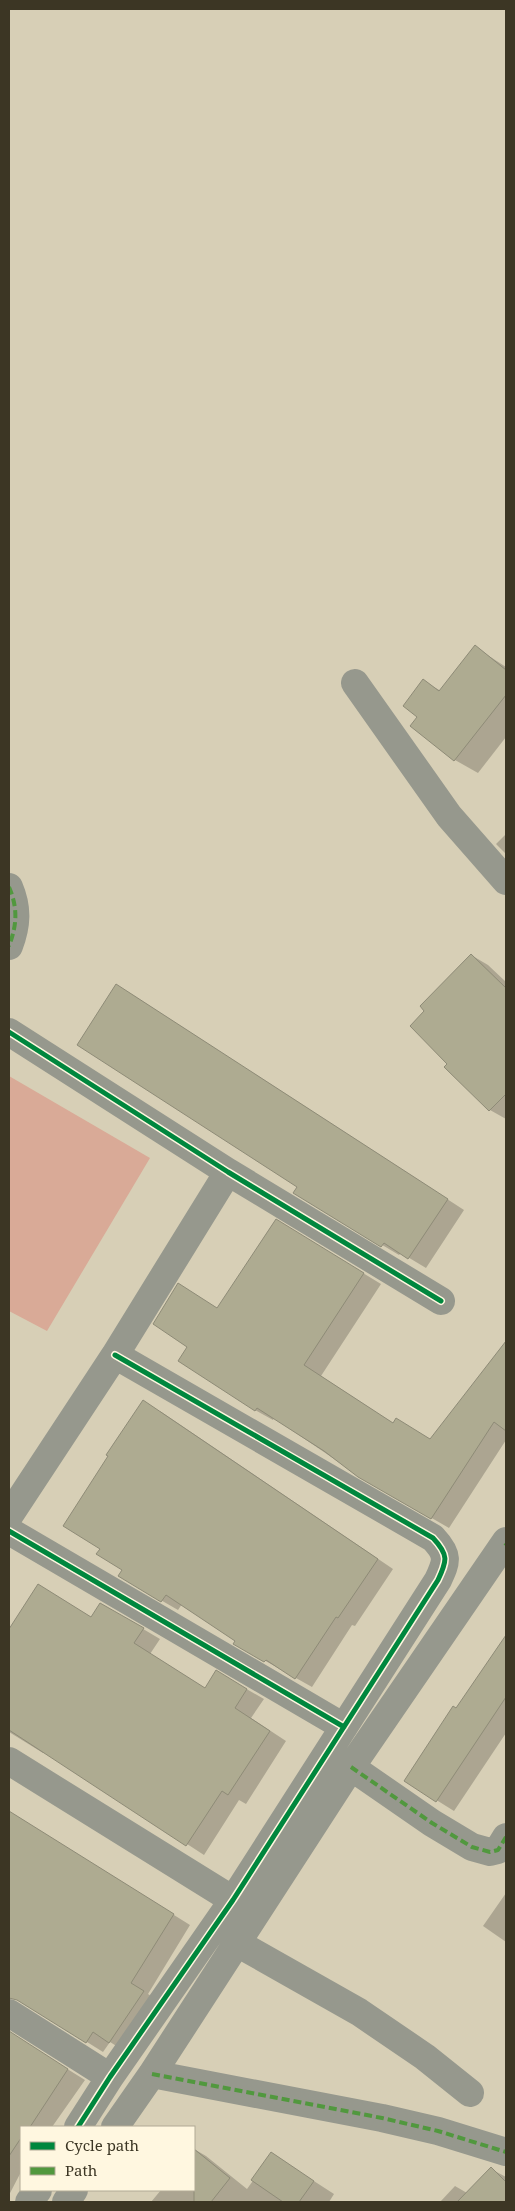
<svg xmlns="http://www.w3.org/2000/svg" width="515" height="2211" viewBox="0 0 515 2211" font-family="'Noto Serif',serif">
  <style>
    .green { fill: #d9aa97 }
    .shadow { fill: #0003 }
    .building { fill: #aeab91; stroke: #8e8b77 }
    .lines { fill: none; stroke-linecap: round; stroke-linejoin: round }
    .minor { stroke: #96988d; stroke-width: 28 }
    .quiet { stroke: #51983e; stroke-width: 4; stroke-dasharray: 8 4; stroke-linecap: butt }
    .cycleway-casing { stroke: #fff7e0; stroke-width: 8 }
    .cycleway { stroke: #00873e; stroke-width: 5 }
  </style>
  <rect width="100%" height="100%" fill="#d7cfb6"/>
  <path class="green" d="M 9,1076 L 150,1158 L 47,1331 L 9,1311 Z"/>
  <path class="shadow" d="M 475,647 L 506,667 L 506,737 L 478,773 L 455,760 L 412,726 L 419,717 L 423,681 L 441,691 Z
    M 506,834 L 506,854 L 496,844 Z
    M 471,955 L 488,965 L 506,982 L 506,1119 L 490,1110 L 449,1064 Z
    M 134,996 L 464,1210 L 426,1268 L 401,1253 L 399,1255 L 295,1193 L 299,1187 Z
    M 294,1231 L 381,1284 L 321,1376 L 394,1424 L 434,1443 L 432,1438 L 506,1343 L 506,1440 L 449,1528 L 359,1476 L 274,1418 L 273,1420 L 255,1410 L 218,1309 Z
    M 160,1411 L 393,1569 L 355,1626 L 352,1625 L 312,1687 L 235,1644 L 236,1641 L 182,1604 L 178,1610 L 119,1576 L 124,1570 Z
    M 38,1586 L 91,1618 L 101,1604 L 160,1639 L 150,1654 L 206,1689 L 217,1672 L 264,1699 L 251,1718 L 286,1741 L 246,1804 L 239,1800 L 204,1855 L 44,1751 L 43,1753 L 9,1732 L 9,1632 Z
    M 497,1650 L 506,1656 L 506,1733 L 454,1811 L 406,1781 Z
    M 9,1812 L 190,1925 L 148,1994 L 160,2002 L 126,2052 L 110,2042 L 103,2052 L 87,2042 L 38,1993 L 9,1974 Z
    M 506,1893 L 506,1942 L 483,1926 Z
    M 11,2034 L 85,2080 L 52,2127 L 21,2127 L 21,2172 L 9,2195 L 9,2037 Z
    M 194,2149 L 206,2156 L 247,2189 L 272,2154 L 334,2194 L 329,2202 L 151,2202 L 161,2190 L 194,2190 Z
    M 491,2169 L 506,2177 L 506,2202 L 440,2202 L 455,2186 L 467,2193 Z"/>
  <path class="building" d="M 475,645 L 506,670 L 506,695 L 454,761 L 410,726 L 417,717 L 403,706 L 423,679 L 439,691 Z
    M 471,954 L 506,988 L 506,1094 L 489,1111 L 444,1067 L 447,1064 L 410,1026 L 424,1011 L 420,1006 Z
    M 116,984 L 448,1199 L 408,1259 L 384,1243 L 381,1247 L 293,1193 L 297,1187 L 77,1045 Z
    M 276,1219 L 364,1273 L 304,1365 L 393,1423 L 396,1418 L 430,1439 L 506,1341 L 506,1431 L 494,1422 L 431,1519 L 358,1477 L 324,1451 L 257,1408 L 255,1411 L 178,1361 L 187,1347 L 153,1324 L 178,1283 L 217,1308 Z
    M 143,1400 L 378,1559 L 338,1618 L 336,1617 L 295,1679 L 266,1660 L 264,1662 L 233,1644 L 235,1641 L 166,1595 L 161,1602 L 118,1576 L 122,1570 L 96,1554 L 100,1549 L 63,1526 L 108,1456 L 106,1455 Z
    M 38,1584 L 91,1617 L 100,1603 L 144,1628 L 134,1643 L 205,1688 L 216,1670 L 247,1689 L 235,1708 L 270,1731 L 228,1795 L 222,1791 L 186,1846 L 9,1730 L 9,1629 Z
    M 506,1635 L 506,1697 L 436,1802 L 404,1781 L 453,1706 L 456,1708 Z
    M 9,1811 L 174,1914 L 131,1983 L 144,1991 L 109,2043 L 93,2032 L 86,2043 L 17,2000 L 9,1998 Z
    M 9,2031 L 68,2069 L 30,2127 L 21,2127 L 21,2138 L 9,2156 Z
    M 194,2149 L 230,2178 L 211,2202 L 194,2202 Z
    M 271,2152 L 314,2181 L 299,2202 L 283,2202 L 251,2180 Z
    M 491,2167 L 506,2182 L 506,2202 L 457,2202 Z"/>
  <g class="lines">
    <path class="minor" d="M 355,683 L 449,816 L 506,881
      M 9,887 C 18,908 17,925 9,946
      M 9,1032 L 228,1172 L 441,1301
      M 9,1516 L 115,1355 L 228,1172
      M 9,1531 L 344,1727
      M 9,1761 L 233,1900
      M 351,1767 L 432,1823 L 472,1847 L 490,1852 L 498,1850 L 506,1837
      M 237,1943 L 359,2012 L 425,2057 L 470,2093
      M 9,2013 L 110,2077
      M 152,2074 L 382,2118 L 438,2131 L 506,2152
      M 78,2127 L 110,2077 L 233,1900 L 438,1580 C 447,1561 449,1555 433,1538 L 115,1355
      M 115,2127 L 152,2074 L 351,1767 L 506,1541
      M 29,2202 L 38,2190
      M 66,2202 L 74,2190"/>
    <path class="quiet" d="M 9,887 C 18,908 17,925 9,946
      M 505,1543 L 506,1544
      M 351,1767 L 432,1823 L 472,1847 L 490,1852 L 498,1850 L 506,1837
      M 152,2074 L 382,2118 L 438,2131 L 506,2152"/>
    <g class="cycleway-casing">
      <path id="cycleway" d="M 9,1032 L 228,1172 L 441,1301
        M 9,1531 L 344,1727
        M 78,2127 L 110,2077 L 233,1900 L 438,1580 C 447,1561 449,1555 433,1538 L 115,1355"/>
    </g>
    <use href="#cycleway" class="cycleway"/>
  </g>
  <rect width="515" height="2211" fill="none" stroke="#3c3624" stroke-width="20"/>
  <rect x="20" y="2126" width="175" height="65" fill="#fff7e0" stroke="#b1aa95"/>
  <rect x="30" y="2142" width="25" height="8" fill="#00873e" stroke="#b1aa95"/>
  <text x="65" y="2151" font-size="15" fill="#3c3624">Cycle path</text>
  <rect x="30" y="2167" width="25" height="8" fill="#51983e" stroke="#b1aa95"/>
  <text x="65" y="2176" font-size="15" fill="#3c3624">Path</text>
</svg>
